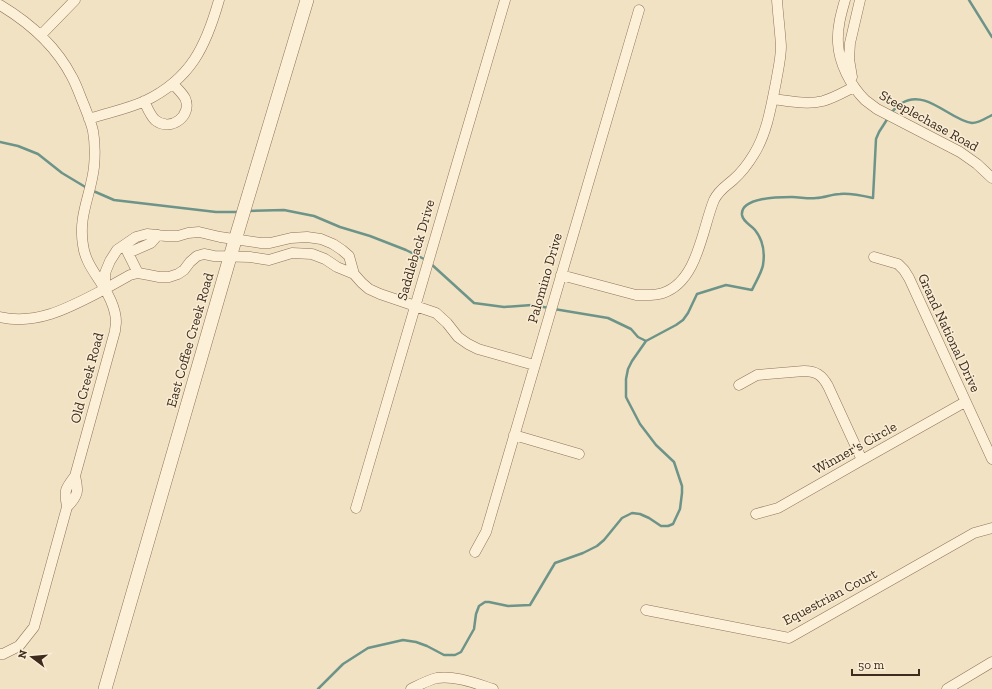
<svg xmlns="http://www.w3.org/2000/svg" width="992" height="689" viewBox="0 0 992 689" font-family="'Zilla Slab',serif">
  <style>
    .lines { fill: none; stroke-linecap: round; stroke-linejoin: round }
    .stream { stroke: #6c9489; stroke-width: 2.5 }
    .minor-casing { stroke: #8f7358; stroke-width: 11 }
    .tertiary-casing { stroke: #8f7358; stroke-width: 14 }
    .minor { stroke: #fcf0d9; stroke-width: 10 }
    .tertiary { stroke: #fcf0d9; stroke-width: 13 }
    .labels { text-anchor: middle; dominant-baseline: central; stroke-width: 3; stroke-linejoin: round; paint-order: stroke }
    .street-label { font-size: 14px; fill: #3d2c1e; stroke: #f9edd5 }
  </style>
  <rect width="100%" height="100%" fill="#f2e2c4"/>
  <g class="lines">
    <path class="stream" d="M 969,0 L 992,37
      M 891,113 C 894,109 898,106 902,103 C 926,88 951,121 972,123 C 979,123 986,118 992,115
      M 0,142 L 18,146 L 38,154 L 62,173 L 87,188
      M 91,190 L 114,200 L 216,212 L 239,212
      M 248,211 L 284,210 L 314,216 L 340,227 L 370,236 L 406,250 L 426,260
      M 430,263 L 474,303 L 504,307 L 532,305 L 549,308
      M 554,309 L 608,318 L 631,329 L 638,337 L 646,341
      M 318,689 L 343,664 L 368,648 L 403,640 L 416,642 L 427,646 L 444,655 L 455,655 L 461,652 L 474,629 L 476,614 L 479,606 L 485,602 L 489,602 L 508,606 L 530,605 L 555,563 L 583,553 L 597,546 L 604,540 L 622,518 L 632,513 L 640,514 L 649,518 L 661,526 L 668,526 L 673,524 L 680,509 L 682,493 L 682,486 L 674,462 L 656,445 L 640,424 L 628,401 L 626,397 L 626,379 L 628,369 L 632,361 L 646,341 L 676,325 L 683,320 L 688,313 L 697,294 L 726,285 L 752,290 C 755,283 762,272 763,265 C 765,253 763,240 755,230 C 751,225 743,222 742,215 C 740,197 780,197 792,197 C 800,197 808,199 816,198 C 824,198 832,194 840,194 C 849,193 864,196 873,198 L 876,139 L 879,132 L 888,118"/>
    <g class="minor-casing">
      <path id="minor" d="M 845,0 C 841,14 837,28 838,43 C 839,63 850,85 865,100 C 869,103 873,106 877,109 L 960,152 L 977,164 L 992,178
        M 0,5 C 30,23 56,46 72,77 C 77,86 80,96 84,105 C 87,113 91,122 93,131 C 95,142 95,156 94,167 C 91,195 78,215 83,245 C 85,262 96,274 104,288 C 107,292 109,297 111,301 C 114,308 116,315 116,322 C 116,325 115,328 115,331 L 75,476 C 65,489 64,490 67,507 L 34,627 L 19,646 L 3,654 L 0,654
        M 41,35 L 75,0
        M 852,77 L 849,59 L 850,43 L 860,0
        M 773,99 C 789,101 806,105 823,101 C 834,98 844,92 854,87
        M 144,101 C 147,107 150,115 155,120 C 171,133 193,115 185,98 C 182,93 177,88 173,84
        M 89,119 C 107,113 127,109 145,101 C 191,79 206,46 219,0
        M 125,247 L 138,273
        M 128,253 L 151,243 L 158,235
        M 874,257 L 898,264 L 904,270 L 909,278 L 992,459
        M 354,274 L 349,256 L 342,250 L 333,244 L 321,239 L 307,237 L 291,238 L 270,243 L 261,243 L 220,237 L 199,232 L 188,233 L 178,236 L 166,236 L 147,234 L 136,237 L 117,250 L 110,261 L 105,273 L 105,289 L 130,275 L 138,273 L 149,275 L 159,277 L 169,277 L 178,274 L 184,270 L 190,262 L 197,256 L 204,254 L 214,256 L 250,257 L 269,260 L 292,253 L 312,254 L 325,259 L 337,267 L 354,274 L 362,283 L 369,289 L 380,294 L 436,313 L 447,323 L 458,337 L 468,344 L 478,349 L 534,365
        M 561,275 L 636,295 C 645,295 654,296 663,293 C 698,281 702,229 714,200 C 719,190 725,187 733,180 C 741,173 748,164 754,154 C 767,133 771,107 776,82 C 778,70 781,58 781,46 C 780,30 778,15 777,0
        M 0,317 C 38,326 72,306 105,289
        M 739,385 L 757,375 L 804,371 C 816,371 822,375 828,386 L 862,460
        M 514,435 L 579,454
        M 67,507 C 78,496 79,491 75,476
        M 356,508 L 505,0
        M 756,514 L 778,508 L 862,460 L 965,402
        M 475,552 L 486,532 L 639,10
        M 646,610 L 789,638 L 974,533 L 992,528
        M 411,689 C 419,685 428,680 437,678 C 454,675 477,684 493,689
        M 947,689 L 992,662"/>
    </g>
    <g class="tertiary-casing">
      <path id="tertiary" d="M 105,689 L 230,257 L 307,0"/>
    </g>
    <use href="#minor" class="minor"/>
    <use href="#tertiary" class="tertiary"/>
  </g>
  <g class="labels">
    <g class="street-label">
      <text transform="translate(929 121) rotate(29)">Steeplechase Road</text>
      <text transform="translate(416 250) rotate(-74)">Saddleback Drive</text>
      <text transform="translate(545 278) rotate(-74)">Palomino Drive</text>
      <text transform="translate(949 333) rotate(65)">Grand National Drive</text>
      <text transform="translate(190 340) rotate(-74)">East Coffee Creek Road</text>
      <text transform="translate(87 378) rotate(-75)">Old Creek Road</text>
      <text transform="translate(855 448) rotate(-29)">Winner's Circle</text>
      <text transform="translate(830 597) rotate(-28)">Equestrian Court</text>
    </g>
  </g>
  <g transform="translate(32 657) rotate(286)" stroke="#f9edd5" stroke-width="3" paint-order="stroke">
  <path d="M0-3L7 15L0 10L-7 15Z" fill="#3d2c1e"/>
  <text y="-6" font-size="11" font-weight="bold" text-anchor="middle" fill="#3d2c1e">N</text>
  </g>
  <path d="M852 669v6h67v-6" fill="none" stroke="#3d2c1e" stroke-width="2"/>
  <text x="858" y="669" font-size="12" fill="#3d2c1e" stroke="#f9edd5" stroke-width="3" paint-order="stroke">50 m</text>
</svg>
